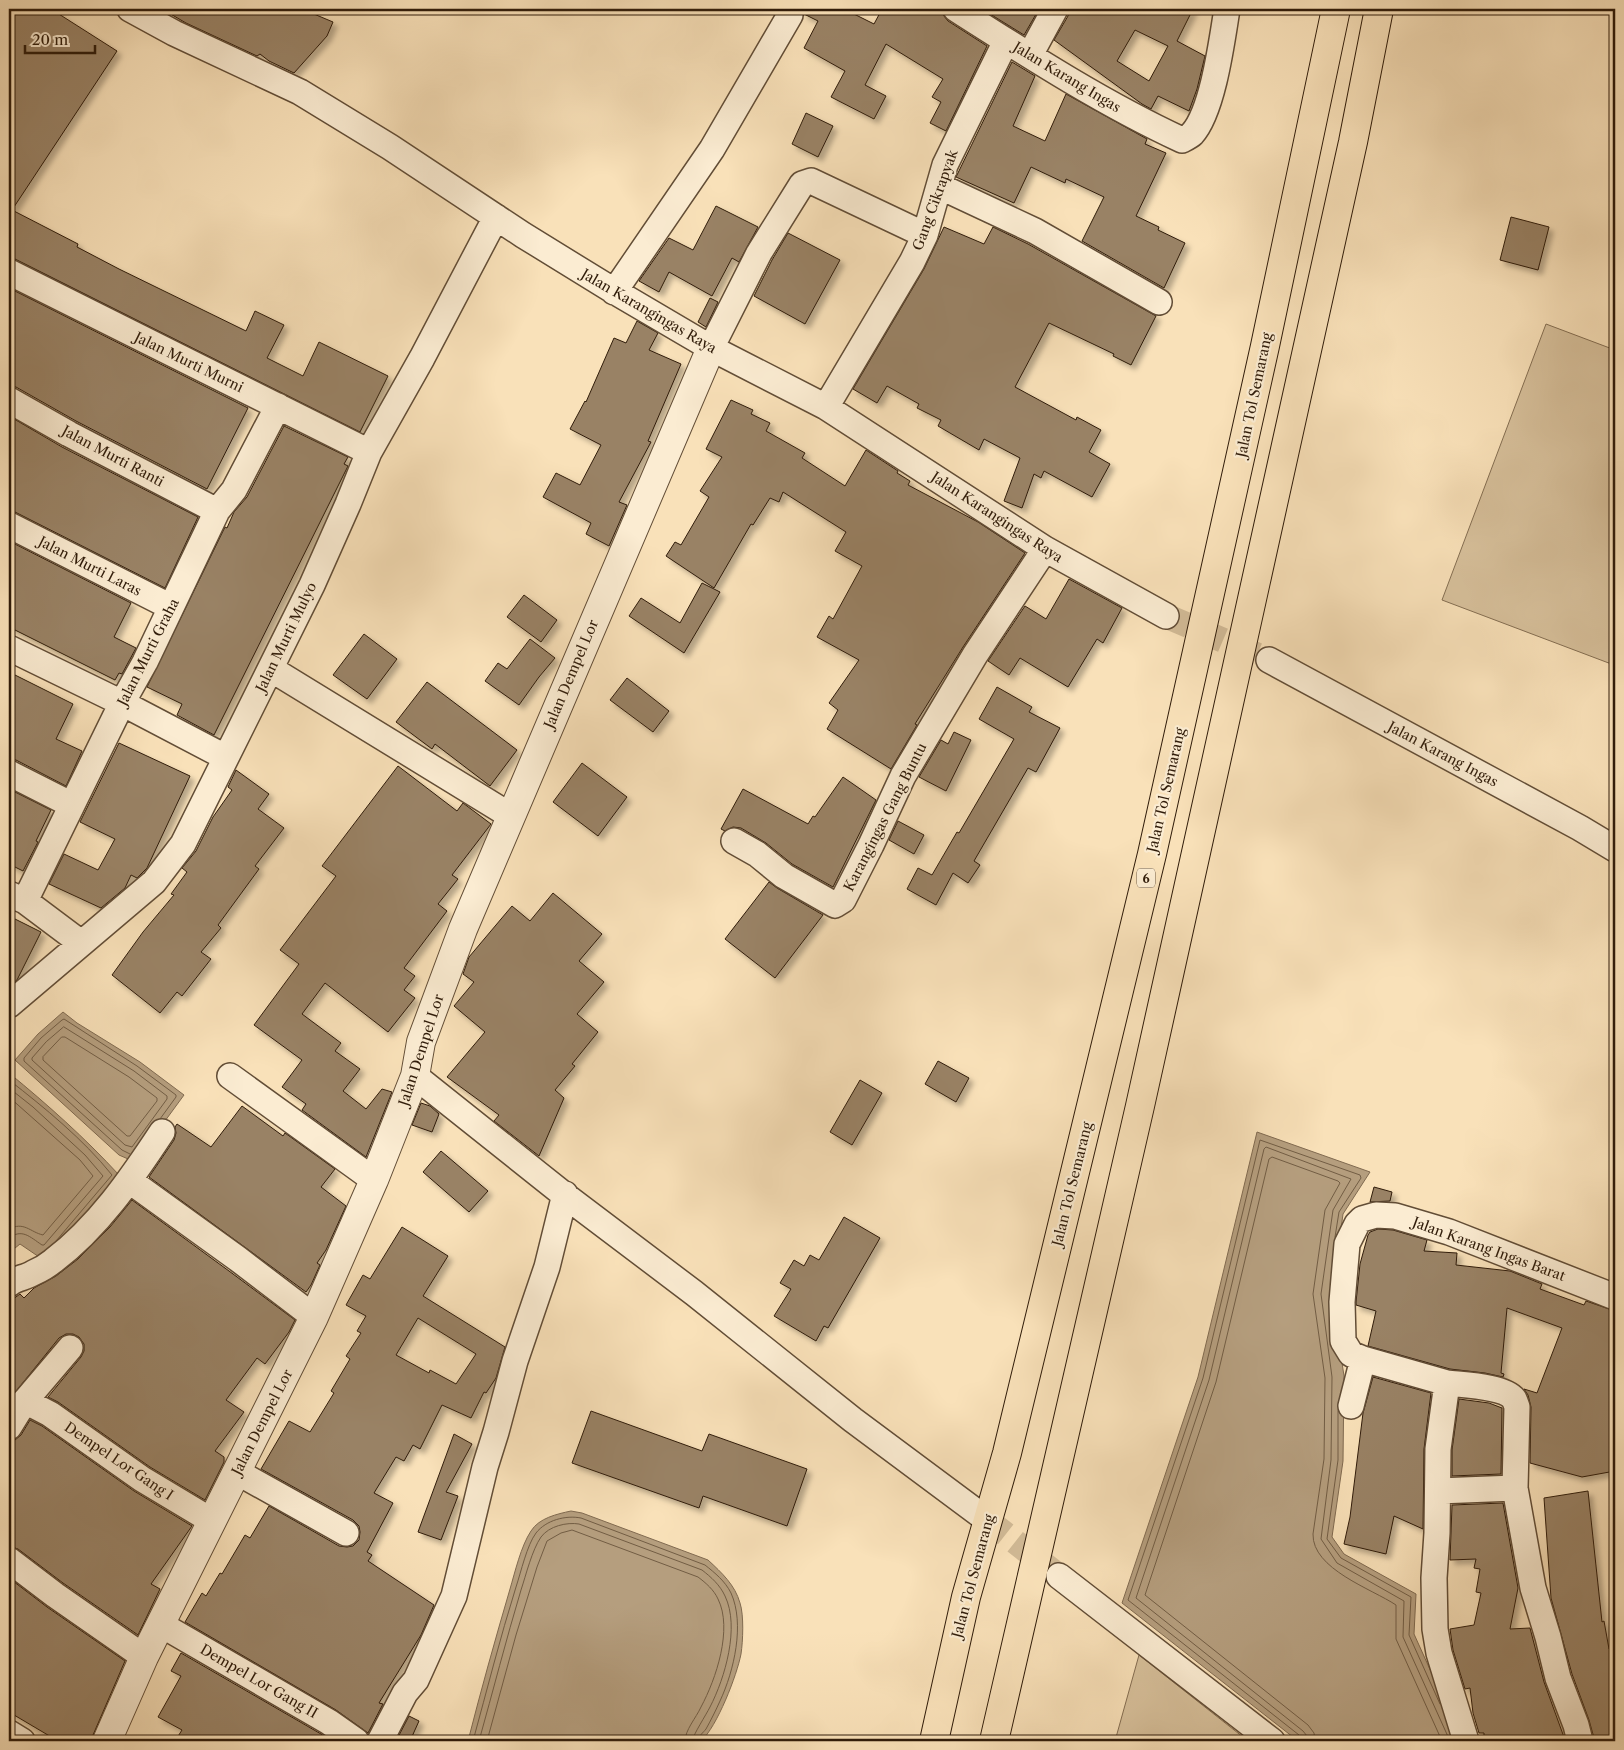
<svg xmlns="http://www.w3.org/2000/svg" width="1624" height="1750" viewBox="0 0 1624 1750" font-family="'Libre Caslon Text',serif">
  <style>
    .green { fill: #d7c09b; stroke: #846e52 }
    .water { fill: #b59e7e; stroke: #806a50 }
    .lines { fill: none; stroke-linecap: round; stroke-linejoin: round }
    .shore { stroke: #725d44; stroke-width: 1 }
    .building { fill: #998265; stroke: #301c0a; fill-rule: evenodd; filter: url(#shadow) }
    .minor-tunnel { stroke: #d1ba96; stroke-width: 25; stroke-dasharray: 25 12; stroke-linecap: butt }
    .minor-casing { stroke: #624d36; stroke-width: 28 }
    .tertiary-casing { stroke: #624d36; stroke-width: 30 }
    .motorway-casing { stroke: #301c0a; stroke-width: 30 }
    .minor { stroke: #fbecd2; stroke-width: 25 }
    .tertiary { stroke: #fbecd2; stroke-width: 28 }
    .motorway { stroke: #f9e1b9; stroke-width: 28 }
    .labels { text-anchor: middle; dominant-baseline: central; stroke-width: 4.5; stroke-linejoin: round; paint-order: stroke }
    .shield { fill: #fbecd2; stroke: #6d5a46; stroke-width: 1 }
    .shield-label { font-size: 12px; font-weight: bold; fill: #301c0a }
    .street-label { font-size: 14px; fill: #301c0a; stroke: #fbecd2 }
  </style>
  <defs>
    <filter id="shadow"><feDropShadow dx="4.5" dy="4.5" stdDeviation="2.5" flood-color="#0004"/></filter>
  </defs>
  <rect width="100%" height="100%" fill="#f9e1b9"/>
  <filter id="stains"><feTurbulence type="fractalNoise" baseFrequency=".004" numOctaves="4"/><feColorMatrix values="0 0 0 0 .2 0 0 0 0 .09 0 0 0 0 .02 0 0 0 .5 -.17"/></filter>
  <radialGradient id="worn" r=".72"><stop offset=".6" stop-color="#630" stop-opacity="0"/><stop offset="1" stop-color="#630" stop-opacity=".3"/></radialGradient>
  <path class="green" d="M 1546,324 L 1615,350 L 1614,665 L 1442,600 Z
    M 1139,1655 L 1248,1741 L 1115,1741 Z"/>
  <path class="water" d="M 63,1012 L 77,1023 L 140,1062 L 184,1095 L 135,1162 L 119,1155 L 15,1060 L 38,1034 Z
    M 9,1073 C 48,1105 85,1138 119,1175 L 45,1261 L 20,1244 L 9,1253 Z
    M 1257,1132 L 1370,1172 L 1343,1214 L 1332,1296 L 1344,1376 L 1343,1461 L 1332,1537 L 1344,1554 L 1416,1594 L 1414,1634 L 1460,1736 L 1461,1741 L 1298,1741 L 1122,1603 L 1198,1377 Z
    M 571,1511 L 582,1513 L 708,1560 C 722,1573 735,1585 740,1603 C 744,1615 743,1641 741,1654 C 737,1675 717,1727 701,1741 L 468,1741 C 481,1690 495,1640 510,1589 C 515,1572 521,1546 531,1531 C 539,1518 557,1514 571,1511 Z"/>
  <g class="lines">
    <path class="shore" d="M 64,1027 L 134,1071 L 167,1096 L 167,1099 L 132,1147 L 125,1145 L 32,1060 L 32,1058 L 46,1042 Z
      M 62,1037 L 65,1037 L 129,1077 L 157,1098 L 157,1101 L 130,1136 L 127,1136 L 43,1060 L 43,1057 Z
      M 9,1080 C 45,1108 83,1139 112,1175 L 56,1241
      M 9,1088 L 33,1107 L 85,1155 L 103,1176 L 44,1245 L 42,1245 C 30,1237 22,1228 9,1238
      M 9,1097 L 80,1160 L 93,1176 L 43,1235 C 30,1232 24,1221 9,1229
      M 130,1154 L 122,1150 L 24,1061 L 24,1058 L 41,1038 L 62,1020 L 64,1019 L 137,1066 L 176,1095 L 176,1097 L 160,1119
      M 1338,1411 L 1338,1460 L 1327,1539 L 1341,1558 L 1411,1597 L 1409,1635 L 1440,1704
      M 473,1741 C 487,1690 500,1638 516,1587 C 521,1572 527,1545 536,1533 C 546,1520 566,1515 581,1518 L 705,1565 C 715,1573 725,1581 731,1593 C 745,1624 734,1671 720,1701 C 716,1710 711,1720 706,1729 C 703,1733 699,1735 698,1741
      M 479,1741 C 493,1691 506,1640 521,1590 C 526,1575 532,1550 541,1537 C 549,1526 567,1522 579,1524 L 702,1570 C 711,1577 720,1585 725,1596 C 740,1627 725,1678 710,1707 C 706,1715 693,1735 692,1741
      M 487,1741 L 516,1635 L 537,1567 L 547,1541 L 561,1533 L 572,1530 L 698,1577 C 706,1583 714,1590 718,1599 C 733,1629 716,1679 701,1707 C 696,1718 685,1730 685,1741
      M 1301,1741 L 1299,1735 L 1128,1600 L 1203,1378 L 1260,1140 L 1360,1175 L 1361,1178 L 1339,1212 L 1335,1237
      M 1307,1741 L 1307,1736 L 1303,1731 L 1136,1598 L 1209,1380 L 1264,1149 L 1266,1147 L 1351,1179 L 1333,1210 L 1321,1294 L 1332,1377 L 1331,1460 L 1321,1539 L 1337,1563 L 1404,1601 L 1403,1637 L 1450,1741
      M 1315,1741 L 1314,1733 L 1308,1725 L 1145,1595 L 1216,1382 L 1269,1159 L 1272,1157 L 1338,1181 L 1340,1183 L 1325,1210 L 1313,1294 L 1325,1378 L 1324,1459 L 1313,1534 C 1312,1569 1372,1589 1396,1605 L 1396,1639 L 1442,1741"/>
  </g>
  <path class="building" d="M 9,9 L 51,9 L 117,51 L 12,210 L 78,244 L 77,247 L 119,269 L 246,331 L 255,311 L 284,325 L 267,358 L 303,376 L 319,342 L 388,376 L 360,432 L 15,259 L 9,258 Z
    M 162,9 L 302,9 L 333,22 L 327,36 L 294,73 L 269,61 L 260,54 L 257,56 L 186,23 Z
    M 803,9 L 844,9 L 874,24 L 882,9 L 942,9 L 944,16 L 948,21 L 987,46 L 946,131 L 930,123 L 941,102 L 932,97 L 943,79 L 886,44 L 865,85 L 886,96 L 874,119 L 831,97 L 845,71 L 804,48 L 818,21 L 804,14 Z
    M 982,9 L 1039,9 L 1024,35 Z
    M 1069,9 L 1193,9 L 1177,41 L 1205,56 L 1197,89 L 1189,111 L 1158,96 L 1151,109 L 1142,104 L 1054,40 L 1068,16 ZM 1135,30 L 1168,46 L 1149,81 L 1117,61 Z
    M 1012,62 L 1035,76 L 1013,126 L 1045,141 L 1066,94 L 1147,139 L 1145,144 L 1166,153 L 1136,216 L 1159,227 L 1158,230 L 1185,243 L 1164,288 L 1082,241 L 1104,197 L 1066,179 L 1065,183 L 1031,167 L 1014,203 L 956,177 Z
    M 806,113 L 833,126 L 818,157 L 792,144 Z
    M 716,206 L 758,227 L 739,262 L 732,258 L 712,296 L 669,272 L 659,292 L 639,281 L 669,238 L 693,250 Z
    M 1511,217 L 1549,227 L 1538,270 L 1500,260 Z
    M 944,227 L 984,244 L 993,227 L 1028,244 L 1156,316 L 1131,365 L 1113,356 L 1114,354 L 1049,323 L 1015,387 L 1076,420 L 1077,417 L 1101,430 L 1089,452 L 1110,464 L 1092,497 L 1044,471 L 1041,478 L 1034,474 L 1022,508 L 1004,501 L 1020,458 L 984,439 L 979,450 L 938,426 L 941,420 L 917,408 L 919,404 L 887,386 L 877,403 L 853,389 L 924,269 Z
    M 788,233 L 840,260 L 805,324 L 754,296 L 772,260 Z
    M 9,288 L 248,408 L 207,489 L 76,421 L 16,387 L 9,386 Z
    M 710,298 L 718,302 L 706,327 L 698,322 Z
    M 637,321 L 658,333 L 649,350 L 681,364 L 648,441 L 651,442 L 619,502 L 627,505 L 609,546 L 586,534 L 591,523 L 543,497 L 556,473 L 580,485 L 601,445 L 570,429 L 585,401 L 586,402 L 614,338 L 626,343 Z
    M 731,400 L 753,410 L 751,414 L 770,423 L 766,431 L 805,453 L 802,458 L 845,486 L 866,450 L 898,471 L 897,473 L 910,481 L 908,485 L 978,522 L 1025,553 L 963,647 L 915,724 L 917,725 L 891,769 L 827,729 L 838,710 L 829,703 L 859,660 L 817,637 L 829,616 L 833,619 L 862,566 L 835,551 L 846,532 L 783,492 L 779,502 L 770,498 L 753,525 L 751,524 L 714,588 L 666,556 L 675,542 L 681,545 L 709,497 L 700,491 L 722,457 L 706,449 Z
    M 9,416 L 62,447 L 198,517 L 165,588 L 15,512 L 9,511 Z
    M 284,426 L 348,457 L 344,464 L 348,466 L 214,735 L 177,715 L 182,704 L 147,687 L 225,527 L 227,528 L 234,512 L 247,497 Z
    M 9,541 L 131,603 L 114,637 L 136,648 L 122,674 L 119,673 L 115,680 L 9,627 Z
    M 1069,579 L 1122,608 L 1103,643 L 1097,639 L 1068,687 L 1020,658 L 1009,675 L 988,661 L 1025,606 L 1046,619 Z
    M 702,583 L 720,592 L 684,653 L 629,616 L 641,598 L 680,623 Z
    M 524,595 L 557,620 L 541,642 L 507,617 Z
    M 364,634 L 397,659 L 367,699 L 333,675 Z
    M 530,639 L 555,658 L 539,677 L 519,705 L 485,681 L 498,663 L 507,669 Z
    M 9,672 L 73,704 L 56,739 L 82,751 L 66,786 L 16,760 L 9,759 Z
    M 627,678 L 669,711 L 653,732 L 610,700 Z
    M 427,682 L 517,750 L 490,786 L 435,744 L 432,749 L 396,722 Z
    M 997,687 L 1032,707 L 1029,712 L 1060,728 L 1036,772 L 1028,768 L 974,861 L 980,865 L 968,883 L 953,873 L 936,905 L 907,889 L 918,868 L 932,875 L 957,832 L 959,833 L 1014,739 L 979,719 Z
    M 954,732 L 971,740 L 946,791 L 919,777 L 941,740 L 948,744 Z
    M 119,743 L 190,776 L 147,868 L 137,878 L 131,875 L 125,888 L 101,908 L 49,884 L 64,854 L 98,870 L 115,839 L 80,822 Z
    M 582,763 L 627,797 L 598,836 L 553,802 Z
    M 398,766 L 457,811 L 463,803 L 491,824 L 452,875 L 458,879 L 438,904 L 447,911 L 404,968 L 415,976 L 404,990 L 415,998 L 388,1032 L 325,983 L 302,1014 L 341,1043 L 335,1051 L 360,1069 L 343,1091 L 366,1109 L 382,1089 L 392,1092 L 366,1157 L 302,1110 L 306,1104 L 282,1087 L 302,1060 L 254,1025 L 299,964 L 280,950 L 336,876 L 322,866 Z
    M 236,770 L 269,794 L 258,809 L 284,828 L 255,866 L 259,869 L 218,925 L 221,928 L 201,952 L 211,959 L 182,996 L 177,992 L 160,1013 L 112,975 L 143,932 L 174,895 L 171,894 L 187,872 L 182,868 L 196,851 L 213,817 L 232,790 L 228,787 Z
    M 843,777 L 876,800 L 833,887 L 792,864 L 766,843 L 741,828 L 733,827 L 725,831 L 721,829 L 743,789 L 808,824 L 813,816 L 815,817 Z
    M 9,789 L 51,810 L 36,841 L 38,842 L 23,871 L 9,864 Z
    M 898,821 L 924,835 L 914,854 L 889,840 Z
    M 769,882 L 777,888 L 823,915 L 775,978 L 725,939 Z
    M 553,893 L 602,934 L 579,961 L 604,982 L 577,1014 L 598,1032 L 572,1064 L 575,1066 L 555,1090 L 564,1098 L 539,1156 L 494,1121 L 499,1115 L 447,1077 L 485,1032 L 454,1006 L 474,982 L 463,974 L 469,957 L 512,906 L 530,921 Z
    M 9,916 L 41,932 L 17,980 L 9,986 Z
    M 938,1061 L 969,1078 L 956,1102 L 925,1084 Z
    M 860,1080 L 882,1093 L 852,1145 L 830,1132 Z
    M 421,1103 L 430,1106 L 439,1114 L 432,1132 L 412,1125 Z
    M 242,1106 L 283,1136 L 285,1133 L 335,1169 L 321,1187 L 346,1206 L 326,1250 L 317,1263 L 320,1265 L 311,1285 L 306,1292 L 149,1177 L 174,1140 L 176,1133 L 175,1127 L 177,1124 L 211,1147 Z
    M 441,1151 L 488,1191 L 469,1212 L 423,1172 Z
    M 1374,1187 L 1392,1192 L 1390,1201 L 1370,1202 Z
    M 132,1200 L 229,1271 L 295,1320 L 289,1332 L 265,1364 L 257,1358 L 226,1400 L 244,1412 L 215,1451 L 224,1457 L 224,1462 L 205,1500 L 150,1467 L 58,1402 L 48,1397 L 81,1357 L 84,1351 L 84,1344 L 79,1337 L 73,1334 L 66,1334 L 59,1338 L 9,1400 L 9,1302 L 20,1294 L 24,1298 L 34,1288 L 56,1276 L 78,1259 L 110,1227 Z
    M 844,1217 L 880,1238 L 828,1328 L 824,1326 L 816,1341 L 774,1316 L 791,1289 L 780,1283 L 794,1260 L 804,1266 L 810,1255 L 819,1260 Z
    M 402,1227 L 448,1256 L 423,1296 L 505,1347 L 496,1378 L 486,1393 L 484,1392 L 471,1418 L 442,1405 L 420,1449 L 413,1445 L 404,1461 L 396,1457 L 374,1493 L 393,1503 L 367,1552 L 372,1555 L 368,1561 L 434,1605 L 421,1635 L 379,1703 L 383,1704 L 368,1733 L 336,1710 L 185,1622 L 202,1593 L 206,1596 L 220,1573 L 222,1574 L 245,1535 L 250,1538 L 269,1506 L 339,1546 L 347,1547 L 353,1546 L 359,1540 L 360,1532 L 359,1526 L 353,1520 L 261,1469 L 289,1421 L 310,1432 L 334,1393 L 331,1391 L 350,1359 L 346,1356 L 361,1333 L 357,1331 L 366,1316 L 346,1305 L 363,1275 L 370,1279 ZM 418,1318 L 476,1354 L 456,1384 L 430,1370 L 429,1373 L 396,1355 Z
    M 1378,1229 L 1393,1230 L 1427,1240 L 1424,1251 L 1457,1253 L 1456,1265 L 1510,1271 L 1542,1284 L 1540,1289 L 1584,1305 L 1586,1301 L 1615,1311 L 1615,1471 L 1582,1477 L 1530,1463 L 1531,1407 L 1528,1395 L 1524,1389 L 1537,1393 L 1562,1328 L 1507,1308 L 1501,1373 L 1504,1374 L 1503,1377 L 1485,1373 L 1450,1369 L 1368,1346 L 1376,1311 L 1356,1305 L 1356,1302 L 1360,1264 L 1368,1235 L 1370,1232 Z
    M 1373,1377 L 1431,1393 L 1424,1449 L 1423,1529 L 1394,1516 L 1386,1554 L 1344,1544 L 1350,1517 L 1363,1413 Z
    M 1459,1399 L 1489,1403 L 1502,1408 L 1501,1474 L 1452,1476 L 1452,1450 Z
    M 591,1411 L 702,1451 L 709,1434 L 807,1469 L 787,1526 L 703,1496 L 699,1508 L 572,1463 Z
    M 30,1420 L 42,1426 L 134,1491 L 192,1526 L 151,1584 L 160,1589 L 138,1635 L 63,1583 L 18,1549 L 9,1546 L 9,1441 L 15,1440 L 21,1435 Z
    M 454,1434 L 472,1444 L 446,1492 L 458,1496 L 441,1540 L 418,1532 Z
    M 1588,1491 L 1602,1622 L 1604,1621 L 1609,1649 L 1615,1648 L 1615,1741 L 1597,1741 L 1597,1737 L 1594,1738 L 1589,1720 L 1572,1674 L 1551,1598 L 1544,1498 Z
    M 1503,1503 L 1518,1588 L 1510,1629 L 1530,1628 L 1544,1682 L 1565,1740 L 1484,1741 L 1484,1733 L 1479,1733 L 1473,1713 L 1470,1688 L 1465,1689 L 1453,1650 L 1450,1629 L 1474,1625 L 1481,1593 L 1476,1592 L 1480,1569 L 1474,1568 L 1476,1559 L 1450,1560 L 1452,1505 Z
    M 9,1578 L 47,1607 L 125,1661 L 93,1735 L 92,1741 L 58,1741 L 9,1712 Z
    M 181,1653 L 321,1734 L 331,1741 L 175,1741 L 182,1730 L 158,1717 L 181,1676 L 171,1671 Z
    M 409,1716 L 419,1721 L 410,1741 L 396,1741 Z"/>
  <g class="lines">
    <path class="minor-tunnel" d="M 1166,616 L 1269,660
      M 986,1519 L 1059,1576"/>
    <g class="minor-casing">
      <path id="minor" d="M 130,9 L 174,33 L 300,92 L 390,147 L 523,235 L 614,291 L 711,348 L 826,407 L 1045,549 L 1166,616
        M 956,9 C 1028,55 1104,104 1182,140 C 1186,138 1190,136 1192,134 C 1213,111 1222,40 1227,9
        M 1030,55 L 1055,9
        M 939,186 L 1035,231 L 1159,302
        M 9,272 L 369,452
        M 614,292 L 712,149 L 790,15
        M 711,348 L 759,253 L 802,184 L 811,181 L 925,235
        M 9,400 L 69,434 L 217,511
        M 826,407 L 912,262 L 925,235 L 945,165 L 1006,41
        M 9,525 L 171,607
        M 9,648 L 122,703 L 225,757
        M 1269,660 L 1580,828 L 1615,849
        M 271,669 L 511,816
        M 9,773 L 72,805
        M 734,841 L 757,854 L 784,876 L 835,905 L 843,900 L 871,845 L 903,776 L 975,655 L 1045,549
        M 9,894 L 25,901 L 81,943
        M 25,901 L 122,703 L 145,662 L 217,511 L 234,490 L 278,406
        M 9,1005 L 154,882 L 183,844 L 312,585 L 348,504 L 369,452 L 422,358 L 496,217
        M 230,1076 L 374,1180
        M 415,1076 L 567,1197 L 694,1293 L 853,1420 L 986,1519
        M 130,1181 L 238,1259 L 314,1317
        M 9,1284 C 16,1278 25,1278 33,1273 C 40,1270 47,1266 53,1261 C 98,1227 131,1179 162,1132
        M 25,1401 L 50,1414 L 142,1479 L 212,1521
        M 1351,1406 L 1363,1359
        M 9,1427 L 25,1401 L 70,1348
        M 237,1472 L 346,1533
        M 1515,1488 L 1533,1588 L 1548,1637 L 1558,1678 L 1576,1725 L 1580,1741
        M 1438,1491 L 1515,1488 L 1517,1407 C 1516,1404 1515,1401 1514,1399 C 1504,1386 1463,1385 1447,1383
        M 9,1560 L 55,1595 L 144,1657
        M 1059,1576 L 1272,1741
        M 160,1624 L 329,1722 L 356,1741
        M 9,1733 L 22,1741
        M 380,1741 L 405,1693 L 416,1680 L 454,1596 L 485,1467 L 496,1432 L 515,1361 L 547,1267 L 565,1194
        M 1466,1741 L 1439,1653 L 1435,1629 L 1434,1578 L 1437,1533 L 1438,1449 L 1447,1383 L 1363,1359 L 1351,1354 L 1343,1341 L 1342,1302 L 1347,1244 L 1357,1224 L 1362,1219 L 1376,1215 L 1395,1216 L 1449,1232 L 1615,1297"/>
    </g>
    <g class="tertiary-casing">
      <path id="tertiary" d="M 107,1741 L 144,1657 L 314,1317 L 374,1180 L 415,1076 L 421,1042 L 463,929 L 711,348"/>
    </g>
    <g class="motorway-casing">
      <path id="motorway" d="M 934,1741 L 966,1597 L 1007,1453 L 1152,854 L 1265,346 L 1336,9
        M 994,1741 L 1140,1106 L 1353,142 L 1379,9"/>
    </g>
    <use href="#minor" class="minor"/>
    <use href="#tertiary" class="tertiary"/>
    <use href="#motorway" class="motorway"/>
  </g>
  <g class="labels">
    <rect class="shield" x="1137" y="868.5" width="18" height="19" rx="4"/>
    <g class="shield-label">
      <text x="1146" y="878">6</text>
    </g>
    <g class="street-label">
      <text transform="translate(1067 77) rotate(31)">Jalan Karang Ingas</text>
      <text transform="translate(935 200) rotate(-70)">Gang Cikrapyak</text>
      <text transform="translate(649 311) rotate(30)">Jalan Karangingas Raya</text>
      <text transform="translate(189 362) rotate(26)">Jalan Murti Murni</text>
      <text transform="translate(1254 395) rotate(-78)">Jalan Tol Semarang</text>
      <text transform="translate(113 456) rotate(28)">Jalan Murti Ranti</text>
      <text transform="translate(997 517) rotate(33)">Jalan Karangingas Raya</text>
      <text transform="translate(90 566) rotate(27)">Jalan Murti Laras</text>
      <text transform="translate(286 637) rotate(-64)">Jalan Murti Mulyo</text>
      <text transform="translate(148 652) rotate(-63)">Jalan Murti Graha</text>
      <text transform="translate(571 674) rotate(-67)">Jalan Dempel Lor</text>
      <text transform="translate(1443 754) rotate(28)">Jalan Karang Ingas</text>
      <text transform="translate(1166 790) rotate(-77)">Jalan Tol Semarang</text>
      <text transform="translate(885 817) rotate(-63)">Karangingas Gang Buntu</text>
      <text transform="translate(421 1050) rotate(-72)">Jalan Dempel Lor</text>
      <text transform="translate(1072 1184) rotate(-76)">Jalan Tol Semarang</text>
      <text transform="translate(1489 1249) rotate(20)">Jalan Karang Ingas Barat</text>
      <text transform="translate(262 1422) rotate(-63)">Jalan Dempel Lor</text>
      <text transform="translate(119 1461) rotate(34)">Dempel Lor Gang I</text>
      <text transform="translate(973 1576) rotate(-75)">Jalan Tol Semarang</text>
      <text transform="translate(259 1681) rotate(30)">Dempel Lor Gang II</text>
    </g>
  </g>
  <rect width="1624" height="1750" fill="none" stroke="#f9e1b9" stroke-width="30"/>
  <rect x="10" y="10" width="1604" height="1730" fill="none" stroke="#301c0a" stroke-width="2.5"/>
  <rect x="15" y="15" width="1594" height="1720" fill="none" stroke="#301c0a"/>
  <path d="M25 45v8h70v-8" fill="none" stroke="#301c0a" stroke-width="2.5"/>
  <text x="32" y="45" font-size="15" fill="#301c0a" stroke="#fbecd2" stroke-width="4" paint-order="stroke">20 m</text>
  <rect width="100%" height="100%" filter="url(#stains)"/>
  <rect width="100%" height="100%" fill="url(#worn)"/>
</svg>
